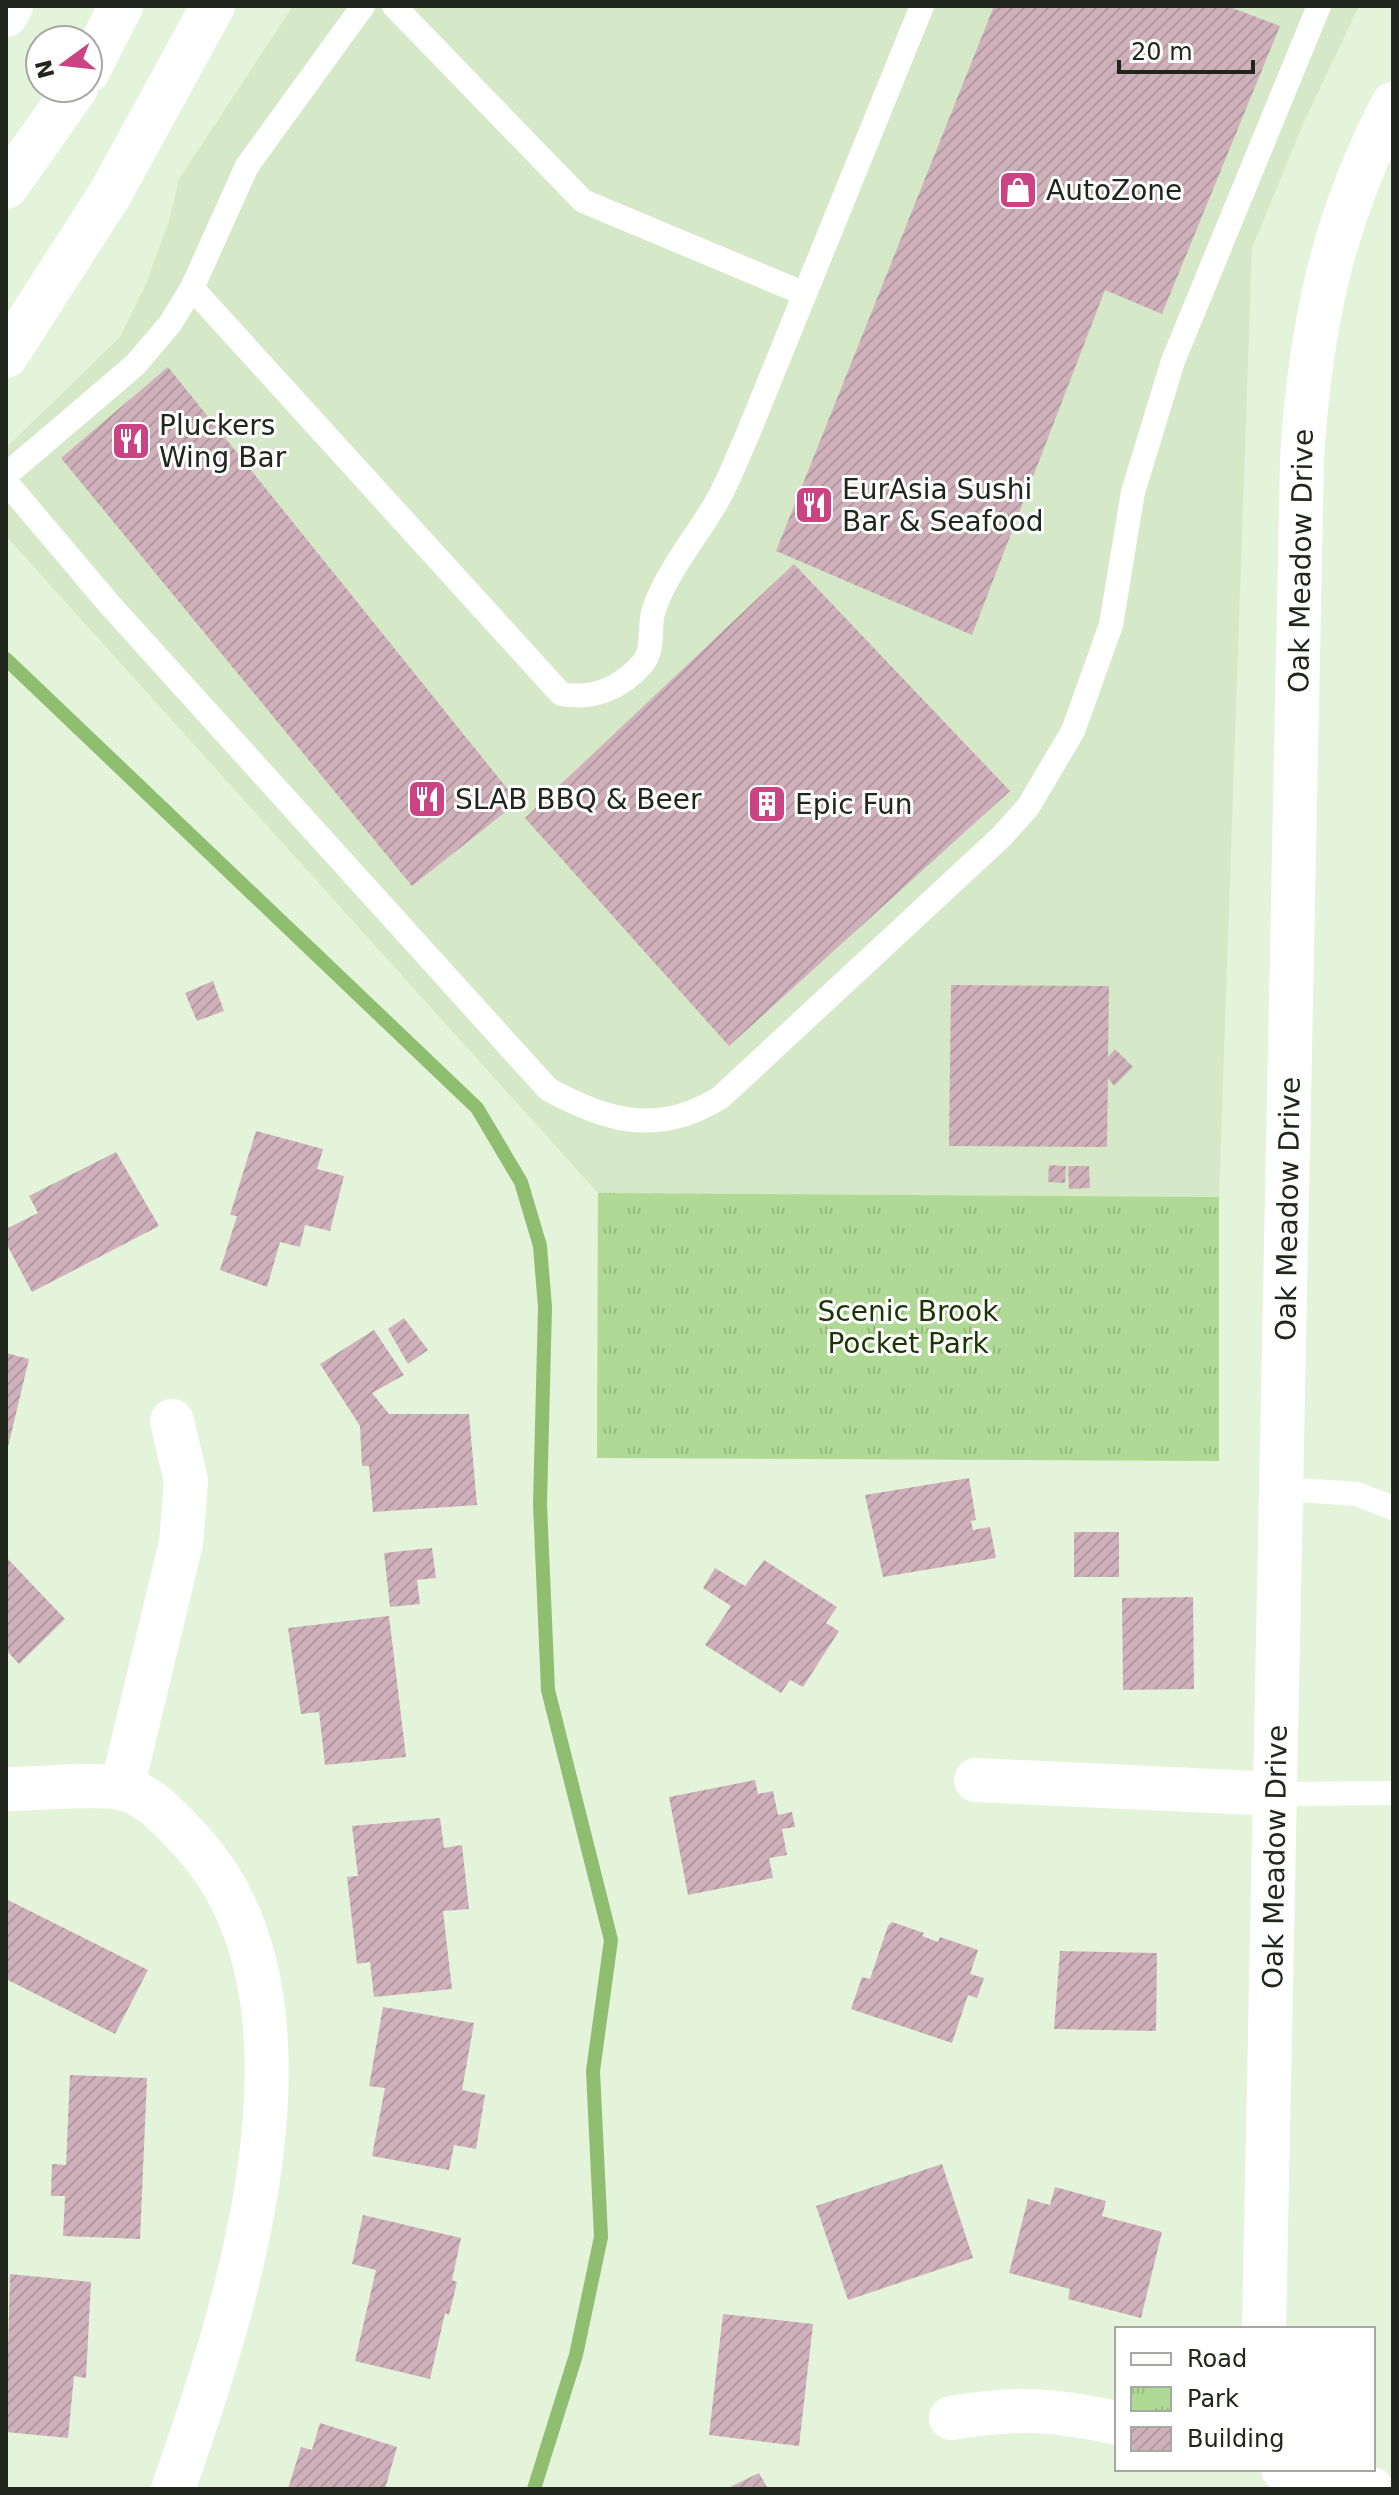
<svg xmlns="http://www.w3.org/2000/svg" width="1399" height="2495" viewBox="0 0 1399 2495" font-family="'DejaVu Sans',sans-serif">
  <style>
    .built { fill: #d5e9c9 }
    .park { fill: url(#park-tufts) }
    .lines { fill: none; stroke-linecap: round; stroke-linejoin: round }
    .stream { stroke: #90be71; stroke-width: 14 }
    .building { fill: url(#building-hatch) }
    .lane { stroke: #fff; stroke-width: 24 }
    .street { stroke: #fff; stroke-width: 44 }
    .primary { stroke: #fff; stroke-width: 44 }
    .highway { stroke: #fff; stroke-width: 44 }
    .labels { text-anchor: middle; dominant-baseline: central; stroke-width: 6; stroke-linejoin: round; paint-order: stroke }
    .poi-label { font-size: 28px; fill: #20261c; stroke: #fff; text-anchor: start }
    .street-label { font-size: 28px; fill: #20261c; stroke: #fff }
    .park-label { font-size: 28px; fill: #193500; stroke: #fff }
  </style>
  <defs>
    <pattern id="park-tufts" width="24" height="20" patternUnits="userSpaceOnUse" patternTransform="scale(2)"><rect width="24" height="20" fill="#afd994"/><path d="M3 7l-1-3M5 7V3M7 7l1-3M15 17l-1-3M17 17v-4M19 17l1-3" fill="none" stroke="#96ba7f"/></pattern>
    <pattern id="building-hatch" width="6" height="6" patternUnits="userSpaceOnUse" patternTransform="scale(2)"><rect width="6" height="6" fill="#d0b1bb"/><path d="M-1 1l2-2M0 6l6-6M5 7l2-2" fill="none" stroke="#b298a0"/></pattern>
  </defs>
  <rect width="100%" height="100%" fill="#e3f4da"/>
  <path class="built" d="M 293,6 L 1359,6 L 1303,124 L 1252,248 L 1219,1197 L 598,1193 L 6,536 L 6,448 L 120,337 L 146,284 L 169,221 L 179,179 Z"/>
  <path class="park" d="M 598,1193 L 1219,1197 L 1219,1461 L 597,1458 Z"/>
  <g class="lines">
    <path class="stream" d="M 6,659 L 477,1108 L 521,1182 L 540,1246 L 545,1307 L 540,1504 L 548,1690 L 611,1940 L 593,2071 L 601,2237 L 576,2355 L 534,2489"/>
  </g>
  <path class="building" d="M 994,6 L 1227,6 L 1280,26 L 1162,314 L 1105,290 L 972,635 L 776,551 Z
    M 168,367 L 518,802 L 412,886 L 61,458 Z
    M 794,564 L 1010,791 L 729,1046 L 525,818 Z
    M 213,981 L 224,1011 L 197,1021 L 185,993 Z
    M 951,985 L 1109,986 L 1108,1057 L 1115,1049 L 1133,1067 L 1114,1086 L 1108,1078 L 1107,1147 L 949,1146 Z
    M 256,1131 L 323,1149 L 317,1169 L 344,1176 L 330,1231 L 305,1225 L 300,1247 L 280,1242 L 267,1287 L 220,1270 L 237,1216 L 230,1215 Z
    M 116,1152 L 159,1226 L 32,1292 L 6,1243 L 6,1229 L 38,1213 L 29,1196 Z
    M 1049,1165 L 1066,1166 L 1065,1183 L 1048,1182 Z
    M 1068,1166 L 1089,1166 L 1090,1188 L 1069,1189 Z
    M 404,1318 L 428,1350 L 408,1364 L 388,1329 Z
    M 374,1330 L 404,1375 L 372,1393 L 389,1414 L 469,1414 L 477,1505 L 373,1512 L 369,1466 L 362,1466 L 360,1426 L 320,1364 Z
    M 6,1353 L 29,1359 L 7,1451 L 6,1451 Z
    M 969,1478 L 976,1520 L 971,1521 L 973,1530 L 990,1527 L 996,1558 L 883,1577 L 865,1495 Z
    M 1074,1532 L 1119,1532 L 1119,1577 L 1074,1577 Z
    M 432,1548 L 436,1578 L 417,1580 L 420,1604 L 390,1607 L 384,1553 Z
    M 6,1557 L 65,1619 L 19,1664 L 6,1650 Z
    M 764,1560 L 837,1607 L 826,1623 L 839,1631 L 803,1687 L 790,1680 L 781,1693 L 705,1645 L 731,1606 L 703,1588 L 715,1568 L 745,1586 Z
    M 1193,1597 L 1194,1689 L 1123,1690 L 1122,1598 Z
    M 389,1616 L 406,1757 L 325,1765 L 319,1712 L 301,1714 L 288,1628 Z
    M 755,1780 L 758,1794 L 773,1791 L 778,1815 L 792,1812 L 795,1827 L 782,1829 L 787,1855 L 769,1858 L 773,1878 L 688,1895 L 669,1797 Z
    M 440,1818 L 444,1848 L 462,1845 L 469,1909 L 443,1911 L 452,1989 L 374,1997 L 370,1962 L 357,1964 L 347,1877 L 358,1876 L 352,1826 Z
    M 6,1899 L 148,1970 L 115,2034 L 6,1979 Z
    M 892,1922 L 924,1933 L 922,1936 L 938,1942 L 940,1937 L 978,1950 L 970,1974 L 984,1978 L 977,1998 L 968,1995 L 952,2043 L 851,2009 L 862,1977 L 870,1979 L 888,1926 Z
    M 1060,1951 L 1157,1953 L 1156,2031 L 1054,2029 Z
    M 383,2007 L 474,2023 L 462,2090 L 485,2095 L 476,2149 L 454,2145 L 449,2170 L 372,2156 L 385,2088 L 369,2086 Z
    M 70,2075 L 147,2078 L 140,2239 L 63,2236 L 65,2196 L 51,2196 L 52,2164 L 66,2165 Z
    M 942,2164 L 973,2258 L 848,2300 L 816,2206 Z
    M 1055,2187 L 1106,2201 L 1102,2216 L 1162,2232 L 1141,2318 L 1068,2299 L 1070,2289 L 1009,2273 L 1028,2199 L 1050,2205 Z
    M 363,2215 L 461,2238 L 452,2280 L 457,2282 L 449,2315 L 445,2313 L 430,2379 L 355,2361 L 376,2270 L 352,2264 Z
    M 10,2274 L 91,2282 L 86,2378 L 74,2376 L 68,2438 L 6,2432 Z
    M 723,2314 L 813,2324 L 799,2446 L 709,2435 Z
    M 320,2423 L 397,2447 L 385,2489 L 288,2489 L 301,2447 L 312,2450 Z
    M 759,2473 L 768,2489 L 726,2489 Z"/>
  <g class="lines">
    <path class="lane" d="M 394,6 L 583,201 L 805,294
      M 192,288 L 561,694 C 593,700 622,688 643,663 C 655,648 648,626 654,609 C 667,572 693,541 713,508 C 727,486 736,460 747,436 L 922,6
      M 6,475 L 135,365 L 170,324 L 192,288 L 247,166 L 363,6
      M 6,482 L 110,605 L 548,1089 C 607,1122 660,1136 721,1097 L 1001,837 L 1028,807 L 1073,731 L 1111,625 L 1133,492 L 1173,361 L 1319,6
      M 1282,1489 L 1357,1494 L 1393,1508
      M 1277,1794 L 1393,1793"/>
    <path class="street" d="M 976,1780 L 1277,1794
      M 122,1788 L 181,1543 L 186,1481 L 172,1421
      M 6,1789 C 36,1789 94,1783 121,1788 C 150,1794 173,1822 192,1842 C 338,2001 236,2311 173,2489
      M 1264,2329 L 1302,459 C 1310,329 1332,220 1393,104
      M 951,2418 C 1019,2407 1050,2409 1117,2423
      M 1283,2469 L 1372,2489"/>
    <path class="primary" d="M 6,356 L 110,194 L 213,6"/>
    <path class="highway" d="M 6,15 L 11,6
      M 88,71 L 121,6
      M 6,187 L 76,88"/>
  </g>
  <defs>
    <g id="shop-square" transform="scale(2)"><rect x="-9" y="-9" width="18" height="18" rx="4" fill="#ca4382" stroke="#fff"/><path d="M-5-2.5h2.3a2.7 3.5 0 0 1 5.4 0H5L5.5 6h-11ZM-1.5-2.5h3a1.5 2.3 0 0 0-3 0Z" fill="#fff"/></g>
    <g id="restaurant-square" transform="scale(2)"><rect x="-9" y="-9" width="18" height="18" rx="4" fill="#ca4382" stroke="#fff"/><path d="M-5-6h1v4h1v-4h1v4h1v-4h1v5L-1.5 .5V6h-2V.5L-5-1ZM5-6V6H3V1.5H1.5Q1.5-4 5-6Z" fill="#fff"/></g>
    <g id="building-square" transform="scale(2)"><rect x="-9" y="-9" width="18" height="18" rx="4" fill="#ca4382" stroke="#fff"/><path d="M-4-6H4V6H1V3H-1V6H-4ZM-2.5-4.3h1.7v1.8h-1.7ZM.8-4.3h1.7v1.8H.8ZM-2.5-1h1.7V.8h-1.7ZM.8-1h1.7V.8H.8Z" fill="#fff"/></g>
  </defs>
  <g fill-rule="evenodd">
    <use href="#shop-square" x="1018" y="190"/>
    <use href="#restaurant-square" x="131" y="441"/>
    <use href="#restaurant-square" x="814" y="505"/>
    <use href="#restaurant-square" x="427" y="799"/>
    <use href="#building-square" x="767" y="804"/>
  </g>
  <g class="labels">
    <g class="poi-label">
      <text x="1046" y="190">AutoZone</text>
      <text x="159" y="425">Pluckers<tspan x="159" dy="32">Wing Bar</tspan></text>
      <text x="842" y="489">EurAsia Sushi<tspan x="842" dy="32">Bar &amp; Seafood</tspan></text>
      <text x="455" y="799">SLAB BBQ &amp; Beer</text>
      <text x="795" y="804">Epic Fun</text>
    </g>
    <g class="street-label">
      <text transform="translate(1301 561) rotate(-89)">Oak Meadow Drive</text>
      <text transform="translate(1288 1209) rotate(-89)">Oak Meadow Drive</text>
      <text transform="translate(1275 1857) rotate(-89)">Oak Meadow Drive</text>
    </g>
    <g class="park-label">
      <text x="908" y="1311">Scenic Brook<tspan x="908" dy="32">Pocket Park</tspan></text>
    </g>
  </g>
  <rect width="1399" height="2495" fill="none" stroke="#20261c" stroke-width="16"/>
  <rect x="1115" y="2327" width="260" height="144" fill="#ffffff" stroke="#a6a8a4" stroke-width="2"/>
  <rect x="1131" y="2353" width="40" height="12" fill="#ffffff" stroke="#a6a8a4" stroke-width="2"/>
  <text x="1187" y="2367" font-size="24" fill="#20261c">Road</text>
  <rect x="1131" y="2387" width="40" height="24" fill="url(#park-tufts)" stroke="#a6a8a4" stroke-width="2"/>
  <text x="1187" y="2407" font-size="24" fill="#20261c">Park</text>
  <rect x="1131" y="2427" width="40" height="24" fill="url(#building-hatch)" stroke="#a6a8a4" stroke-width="2"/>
  <text x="1187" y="2447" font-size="24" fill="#20261c">Building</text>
  <g transform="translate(64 64) rotate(255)"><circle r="38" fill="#ffffff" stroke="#a6a8a4" stroke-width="2"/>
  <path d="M0-6L14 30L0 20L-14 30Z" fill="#ca4382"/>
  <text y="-12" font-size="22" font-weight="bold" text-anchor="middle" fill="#20261c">N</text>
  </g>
  <path d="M1119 60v12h134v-12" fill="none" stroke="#20261c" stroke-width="4"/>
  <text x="1131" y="60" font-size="24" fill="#20261c" stroke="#ffffff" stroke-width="6" paint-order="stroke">20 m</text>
</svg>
